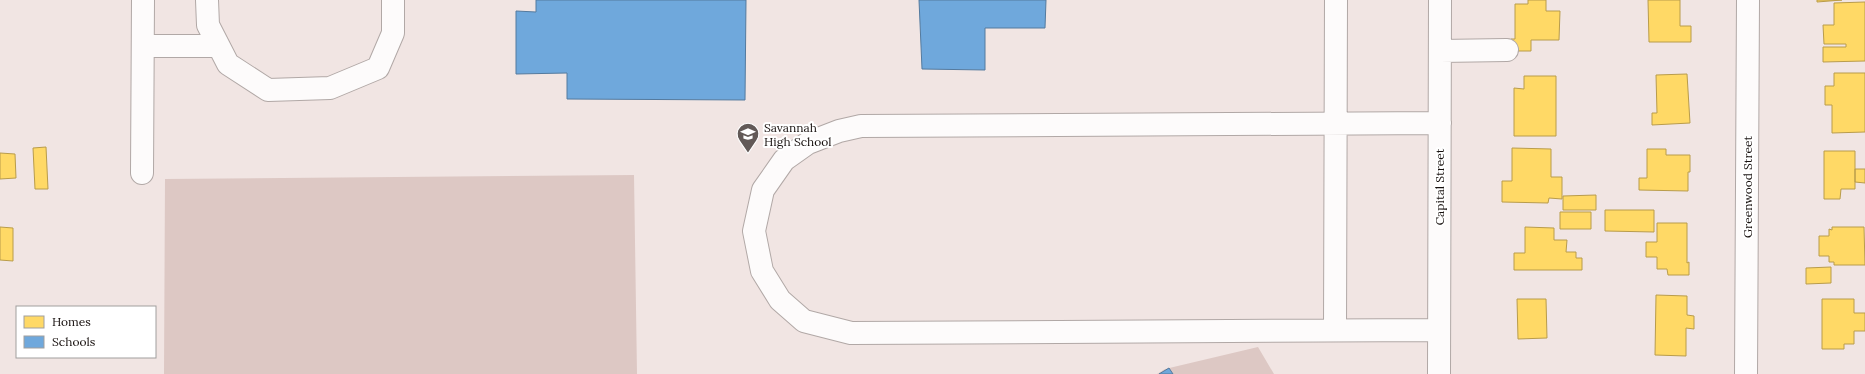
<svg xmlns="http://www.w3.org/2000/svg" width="1865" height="374" viewBox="0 0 1865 374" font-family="Lora,serif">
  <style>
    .green { fill: #ddc8c4 }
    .homes { fill: #ffd966; stroke: #b99c4b }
    .schools { fill: #6fa8dc; stroke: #547a9e }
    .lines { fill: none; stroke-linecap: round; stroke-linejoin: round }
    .minor-casing { stroke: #b1a8a6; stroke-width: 24 }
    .minor { stroke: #fdfbfb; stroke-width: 22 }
    .labels { text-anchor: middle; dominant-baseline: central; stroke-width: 4; stroke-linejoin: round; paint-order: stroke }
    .poi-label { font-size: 12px; fill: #150e0c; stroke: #fff; text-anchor: start }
    .street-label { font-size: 12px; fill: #150e0c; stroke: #fff }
  </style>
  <rect width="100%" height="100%" fill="#f1e5e3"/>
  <path class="green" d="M 634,175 L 637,374 L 164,374 L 165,179 Z
    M 1258,347 L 1274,374 L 1157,374 L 1165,369 Z"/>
  <path class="homes" d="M 1528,0 L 1546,0 L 1546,11 L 1560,11 L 1559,40 L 1531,40 L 1531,51 L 1514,51 L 1511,50 L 1511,39 L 1515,39 L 1515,4 L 1528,4 Z
    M 1648,0 L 1680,0 L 1680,26 L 1691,26 L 1691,42 L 1649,42 Z
    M 1817,0 L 1842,0 L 1817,2 Z
    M 1865,2 L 1865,61 L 1823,62 L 1823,47 L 1846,47 L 1846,44 L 1824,44 L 1823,25 L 1834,25 L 1834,3 Z
    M 1834,73 L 1865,73 L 1865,132 L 1832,133 L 1832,105 L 1825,105 L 1825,86 L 1834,86 Z
    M 1687,74 L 1690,123 L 1652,125 L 1652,113 L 1657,113 L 1656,75 Z
    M 1524,76 L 1556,76 L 1556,136 L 1514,136 L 1514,88 L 1524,89 Z
    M 46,147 L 48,189 L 35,189 L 33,148 Z
    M 1512,148 L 1551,149 L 1551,177 L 1562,177 L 1562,199 L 1549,198 L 1548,203 L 1502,202 L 1502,181 L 1512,181 Z
    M 1647,149 L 1666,149 L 1666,155 L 1690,155 L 1690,172 L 1688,172 L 1688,191 L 1639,190 L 1639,178 L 1647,178 Z
    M 1824,151 L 1855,151 L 1855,189 L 1841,189 L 1840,199 L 1824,199 Z
    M 0,153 L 15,154 L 16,178 L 0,179 Z
    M 1855,169 L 1865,169 L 1865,183 L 1855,182 Z
    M 1596,195 L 1596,210 L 1563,210 L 1563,196 Z
    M 1605,210 L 1654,210 L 1654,232 L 1605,231 Z
    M 1560,212 L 1591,212 L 1591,229 L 1560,229 Z
    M 1657,223 L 1687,223 L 1687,263 L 1689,262 L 1689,275 L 1668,275 L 1667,269 L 1657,269 L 1657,257 L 1646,257 L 1646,242 L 1657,242 Z
    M 0,227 L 13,228 L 13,261 L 0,260 Z
    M 1525,227 L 1554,228 L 1554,240 L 1567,240 L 1566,252 L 1576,252 L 1576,258 L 1582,258 L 1582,270 L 1514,270 L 1514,253 L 1525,253 Z
    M 1832,227 L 1864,227 L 1865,265 L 1834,265 L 1834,262 L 1829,262 L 1829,256 L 1819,256 L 1819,236 L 1829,236 L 1829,229 L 1832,230 Z
    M 1831,267 L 1831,283 L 1806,284 L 1806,268 Z
    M 1656,295 L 1687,296 L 1687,315 L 1694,316 L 1694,329 L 1686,328 L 1686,356 L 1655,355 Z
    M 1517,299 L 1546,299 L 1547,338 L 1518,339 Z
    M 1822,299 L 1854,299 L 1854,313 L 1865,313 L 1865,331 L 1854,331 L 1854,344 L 1844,344 L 1844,349 L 1822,349 Z"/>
  <path class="schools" d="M 536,0 L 746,0 L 745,100 L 567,99 L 567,73 L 516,74 L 516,11 L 536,12 Z
    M 919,0 L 1046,0 L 1045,28 L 985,28 L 985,70 L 922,69 Z
    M 1169,368 L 1173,374 L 1159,374 Z"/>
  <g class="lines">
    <g class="minor-casing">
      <path id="minor" d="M 207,0 L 208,25 L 228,64 L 268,90 L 330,88 L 378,68 L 393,33 L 393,0
        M 143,46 L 218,46
        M 1440,51 L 1507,50
        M 142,173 L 143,0
        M 1335,330 L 1336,0
        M 1439,330 L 851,333 L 804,321 L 780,300 L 762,271 L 754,231 L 763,190 L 784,160 L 808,143 L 839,131 L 861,126 L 1440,123
        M 1439,374 L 1440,0
        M 1746,374 L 1748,0"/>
    </g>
    <use href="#minor" class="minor"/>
  </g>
  <defs>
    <g id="school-pin" transform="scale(1.15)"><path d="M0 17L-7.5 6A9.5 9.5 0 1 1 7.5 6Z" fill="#625957" stroke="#fff"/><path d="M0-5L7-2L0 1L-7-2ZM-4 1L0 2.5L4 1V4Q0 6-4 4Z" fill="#fff"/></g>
  </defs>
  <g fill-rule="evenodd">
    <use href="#school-pin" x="748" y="134"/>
  </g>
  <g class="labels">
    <g class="poi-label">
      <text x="764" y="127">Savannah<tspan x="764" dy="14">High School</tspan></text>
    </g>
    <g class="street-label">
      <text transform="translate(1439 187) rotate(-90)">Capital Street</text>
      <text transform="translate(1747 187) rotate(-90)">Greenwood Street</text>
    </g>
  </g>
  <rect x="16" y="306" width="140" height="52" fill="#ffffff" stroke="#a19f9e"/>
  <rect x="24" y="316" width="20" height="12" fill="#ffd966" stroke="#a19f9e"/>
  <text x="52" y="326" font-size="12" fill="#150e0c">Homes</text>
  <rect x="24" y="336" width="20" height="12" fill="#6fa8dc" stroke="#a19f9e"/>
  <text x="52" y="346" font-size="12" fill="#150e0c">Schools</text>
</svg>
